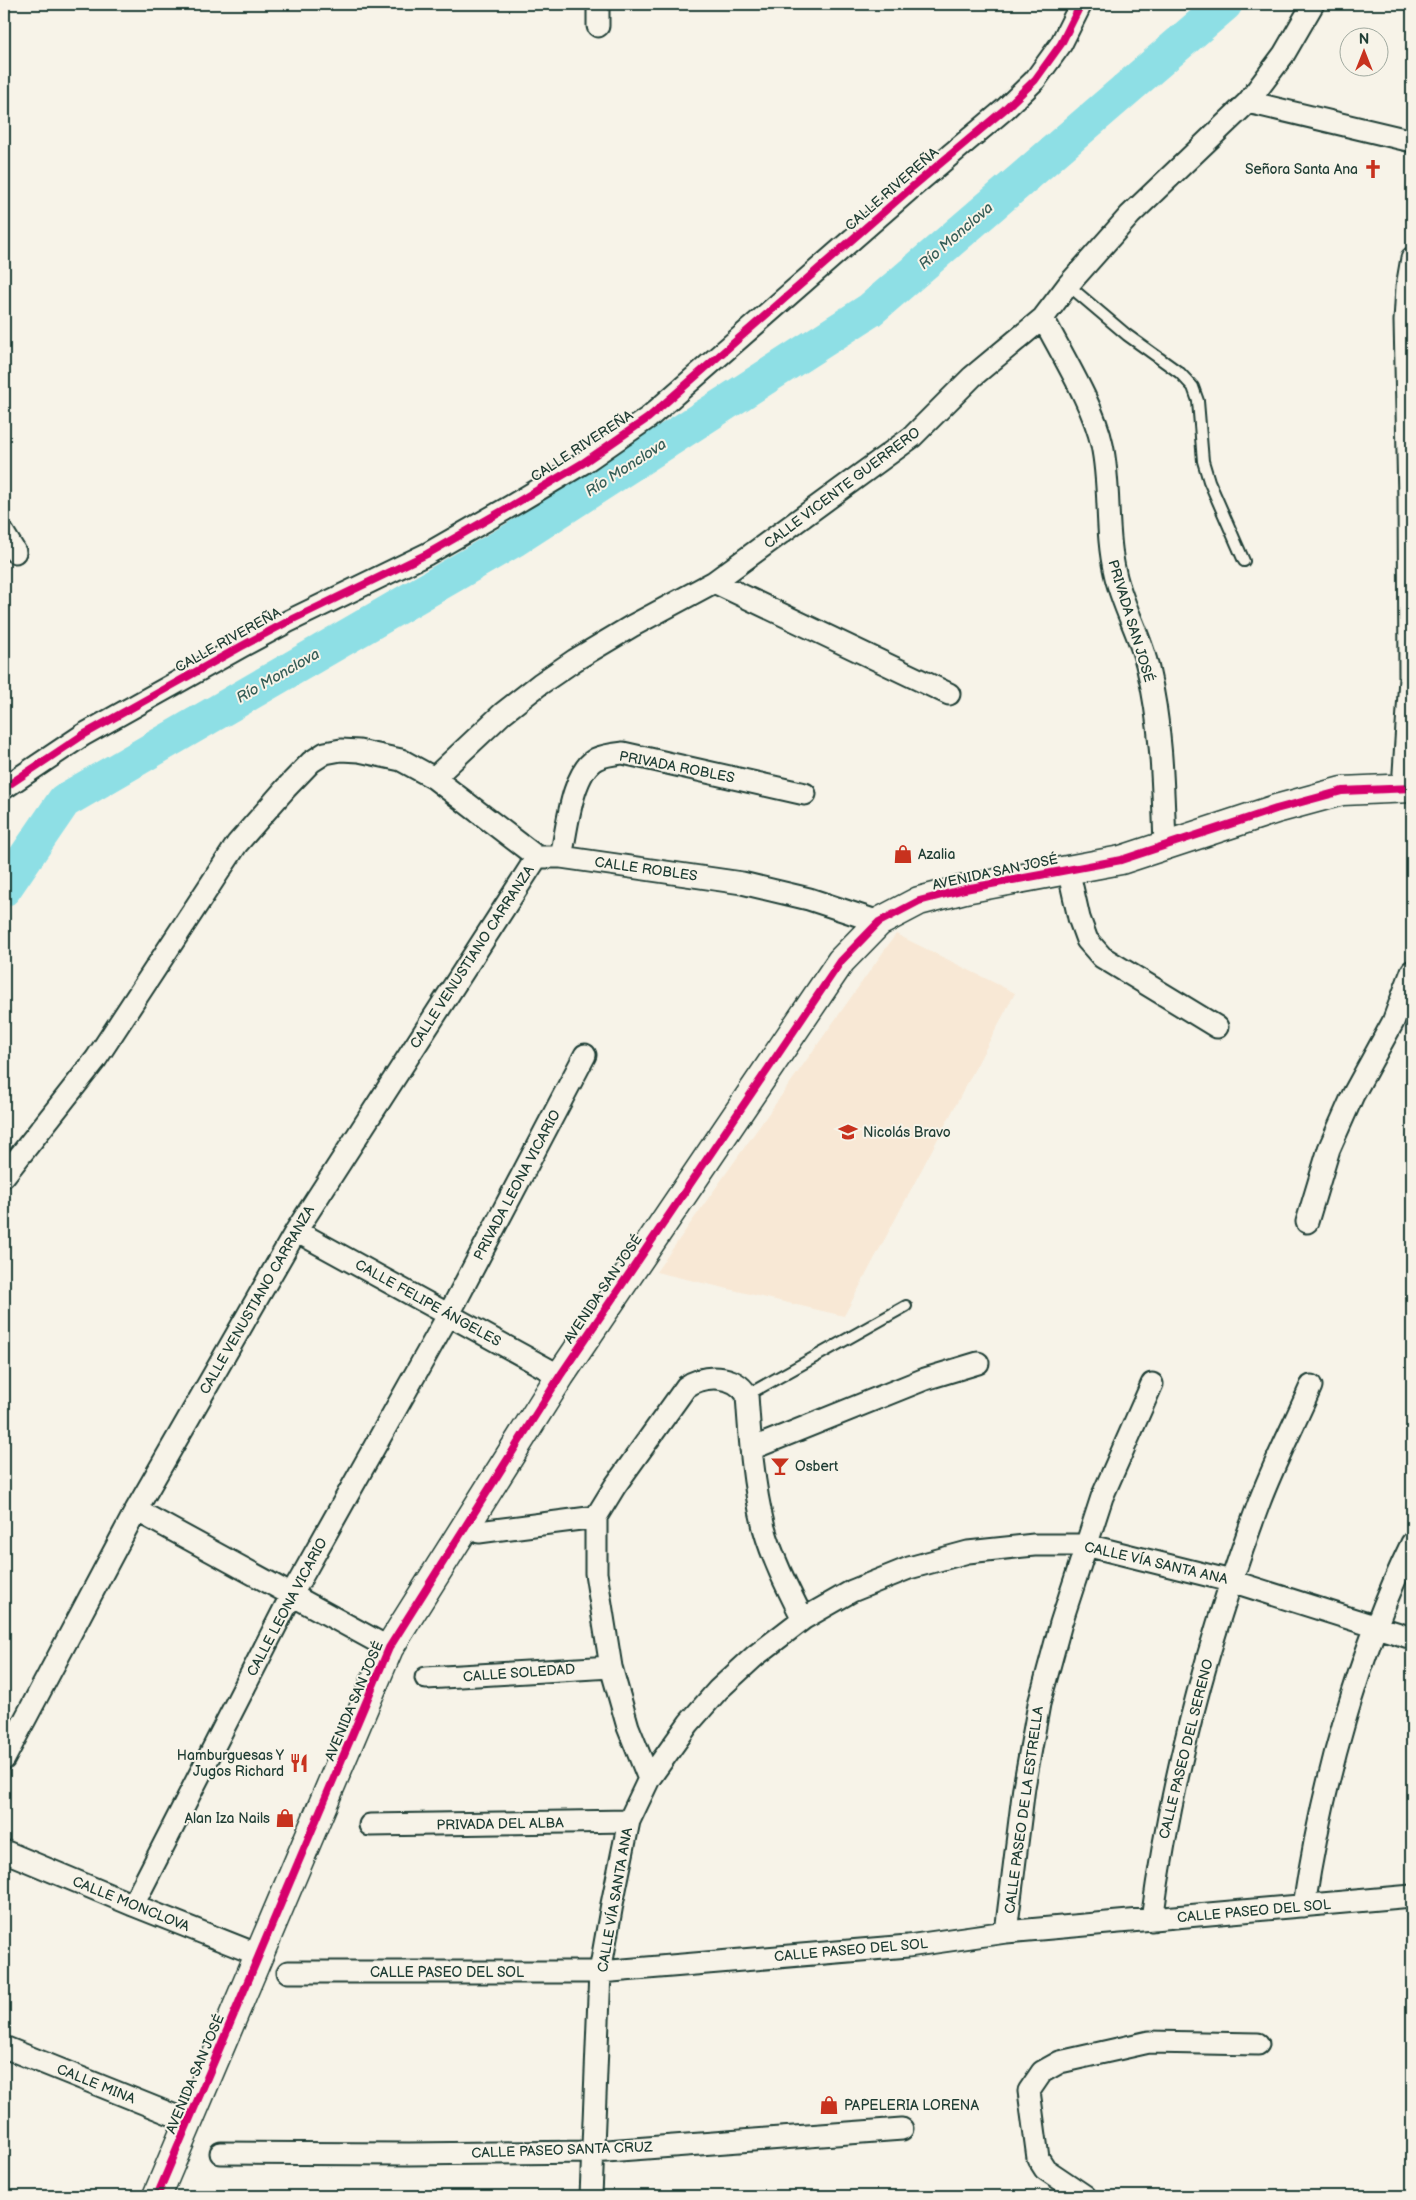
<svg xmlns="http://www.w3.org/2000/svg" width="1416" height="2200" viewBox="0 0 1416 2200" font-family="'Balsamiq Sans',sans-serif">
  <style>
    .built { fill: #f8e8d5 }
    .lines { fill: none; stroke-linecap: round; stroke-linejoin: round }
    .river { stroke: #8edfe5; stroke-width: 35 }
    .lane-casing { stroke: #1f3d34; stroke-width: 14 }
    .street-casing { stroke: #1f3d34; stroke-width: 25 }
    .secondary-casing { stroke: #1f3d34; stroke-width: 31 }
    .lane { stroke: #f7f3e8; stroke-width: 10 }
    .street { stroke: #f7f3e8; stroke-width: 21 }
    .secondary { stroke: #f7f3e8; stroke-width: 28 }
    .cycleway-casing { stroke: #f7f3e8; stroke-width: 11 }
    .cycleway { stroke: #d6006c; stroke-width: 8 }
    .labels { text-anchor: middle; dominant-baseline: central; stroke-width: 4; stroke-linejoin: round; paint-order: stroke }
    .poi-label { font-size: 14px; fill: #1f3d34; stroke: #f7f3e8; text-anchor: start }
    .street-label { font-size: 14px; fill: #1f3d34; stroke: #f7f3e8 }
    .water-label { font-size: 15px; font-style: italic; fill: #355d57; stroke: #f7f3e8 }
  </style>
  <rect width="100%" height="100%" fill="#f7f3e8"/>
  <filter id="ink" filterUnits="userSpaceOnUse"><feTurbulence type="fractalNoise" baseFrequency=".02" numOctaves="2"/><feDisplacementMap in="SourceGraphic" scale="10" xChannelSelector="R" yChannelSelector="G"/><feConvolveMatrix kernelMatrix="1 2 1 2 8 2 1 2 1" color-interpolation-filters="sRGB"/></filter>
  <g filter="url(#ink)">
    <path class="built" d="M 896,934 L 1015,993 L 844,1316 L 656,1272 Z"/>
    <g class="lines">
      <path class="river" d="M 4,889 L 64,801 L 515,539 L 870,310 L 1225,4"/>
      <g class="lane-casing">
        <path id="lane" d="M 1068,285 L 1127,335 L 1180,373 L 1193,387 L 1198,401 L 1203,461 L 1209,481 L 1244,561
          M 747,1395 L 906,1306"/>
      </g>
      <g class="street-casing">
        <path id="street" d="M 598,26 L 598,4
          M 1248,102 L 1412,141
          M 1043,318 C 1062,355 1094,406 1102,445 C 1111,487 1105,531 1115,573 C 1122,606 1141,636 1148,669 C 1162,727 1163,788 1165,846
          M 4,534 L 15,552
          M 714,582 L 949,694
          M 434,778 L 503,713 L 540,684 L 575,660 L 632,626 L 714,582 L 912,437 L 972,377 L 1043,318 L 1068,285 L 1130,215 L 1248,102 L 1284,54 L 1313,4
          M 4,788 L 83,735 L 242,646 L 289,621 L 427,554 L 511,506 L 583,463 L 648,418 L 911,188 L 1005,109 L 1035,80 L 1061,44 L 1081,4
          M 1403,788 L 1410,678 L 1409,499 L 1405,321 L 1407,287 L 1412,258
          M 561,857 C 567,831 571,773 596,759 C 604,755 614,754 623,753 L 805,794
          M 1068,869 L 1079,918 L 1087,940 L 1102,957 L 1217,1027
          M 4,1176 L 96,1059 L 237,844 L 286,788 L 311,762 L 325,753 L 341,750 L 359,751 L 401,760 L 434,778 L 537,857 L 561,857 L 742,883 L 809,899 L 879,922
          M 1307,1222 L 1329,1149 L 1353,1095 L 1393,1022 L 1412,971
          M 296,1231 L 560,1376
          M 751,1449 L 925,1379 L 978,1363
          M 136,1510 L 389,1648
          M 479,1532 L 596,1517
          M 426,1678 L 611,1667
          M 4,1759 L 136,1510 L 296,1231 L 537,857
          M 649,1779 L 628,1727 L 611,1667 L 596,1573 L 596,1517 L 615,1486 L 686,1387 C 704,1374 735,1374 747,1395 C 750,1440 753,1484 764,1528 C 773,1560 788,1589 803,1619
          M 370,1825 L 629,1821
          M 4,1851 L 133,1905 L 259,1955
          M 133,1905 L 291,1596 L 449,1314 L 585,1055
          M 1304,1906 C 1322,1785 1358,1654 1412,1543
          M 1152,1920 C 1171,1777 1209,1637 1259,1503 C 1274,1463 1294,1425 1311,1386
          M 1006,1932 L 1024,1787 L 1039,1704 L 1061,1623 L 1102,1497 L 1152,1384
          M 288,1972 L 600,1972 L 908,1946 L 1006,1932 L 1412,1896
          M 4,2047 L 188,2121
          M 221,2153 L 409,2154 L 593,2152 L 902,2129
          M 591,2196 L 600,1972 L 612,1904 L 629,1821 L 649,1779 L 689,1723 L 718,1690 L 755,1656 L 803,1619 L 852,1591 L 909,1568 L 968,1552 L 1034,1545 L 1086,1545 L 1231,1581 L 1412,1638
          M 1085,2196 L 1045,2169 L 1038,2158 L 1029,2091 L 1042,2072 L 1060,2062 L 1149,2042 L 1258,2044"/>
      </g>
      <g class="secondary-casing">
        <path id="secondary" d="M 157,2196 L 389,1648 L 560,1376 L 841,961 L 879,922 L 919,901 L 965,889 L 1121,860 L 1276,809 L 1342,791 L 1412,788"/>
      </g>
      <use href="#lane" class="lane"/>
      <use href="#street" class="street"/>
      <use href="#secondary" class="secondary"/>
      <g class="cycleway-casing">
        <path id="cycleway" d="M 4,788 L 83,735 L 242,646 L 289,621 L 427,554 L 511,506 L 583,463 L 648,418 L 911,188 L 1005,109 L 1035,80 L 1061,44 L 1081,4
          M 157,2196 L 389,1648 L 560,1376 L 841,961 L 879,922 L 919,901 L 965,889 L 1121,860 L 1276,809 L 1342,791 L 1412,788"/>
      </g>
      <use href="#cycleway" class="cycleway"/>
    </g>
  </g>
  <defs>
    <g id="church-bare" transform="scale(1.5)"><path d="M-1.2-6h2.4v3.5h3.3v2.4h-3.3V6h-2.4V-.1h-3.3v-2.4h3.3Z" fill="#c8321e" stroke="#f7f3e8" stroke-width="2.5" paint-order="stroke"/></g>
    <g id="shop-bare" transform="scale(1.5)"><path d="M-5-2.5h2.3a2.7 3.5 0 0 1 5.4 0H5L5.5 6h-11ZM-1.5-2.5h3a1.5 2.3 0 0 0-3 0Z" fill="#c8321e" stroke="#f7f3e8" stroke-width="2.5" paint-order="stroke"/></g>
    <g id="school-bare" transform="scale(1.5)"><path d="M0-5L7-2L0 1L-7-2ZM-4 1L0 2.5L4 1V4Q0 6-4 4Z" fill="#c8321e" stroke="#f7f3e8" stroke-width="2.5" paint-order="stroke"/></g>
    <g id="bar-bare" transform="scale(1.5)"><path d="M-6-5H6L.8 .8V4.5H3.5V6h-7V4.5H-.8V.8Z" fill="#c8321e" stroke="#f7f3e8" stroke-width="2.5" paint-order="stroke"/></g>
    <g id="restaurant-bare" transform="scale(1.5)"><path d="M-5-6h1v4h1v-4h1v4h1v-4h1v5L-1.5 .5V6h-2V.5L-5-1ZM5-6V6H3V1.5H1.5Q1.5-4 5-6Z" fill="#c8321e" stroke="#f7f3e8" stroke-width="2.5" paint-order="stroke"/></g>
  </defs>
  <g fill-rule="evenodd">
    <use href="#church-bare" x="1373" y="169"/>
    <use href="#shop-bare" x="903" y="854"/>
    <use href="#school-bare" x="848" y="1132"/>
    <use href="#bar-bare" x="780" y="1466"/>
    <use href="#restaurant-bare" x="299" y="1763"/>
    <use href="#shop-bare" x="285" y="1818"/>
    <use href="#shop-bare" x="829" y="2105"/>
  </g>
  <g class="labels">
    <g class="poi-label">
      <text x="1358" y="169" text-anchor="end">Señora Santa Ana</text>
      <text x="918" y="854">Azalia</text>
      <text x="863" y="1132">Nicolás Bravo</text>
      <text x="795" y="1466">Osbert</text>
      <text x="284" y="1755" text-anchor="end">Hamburguesas Y<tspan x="284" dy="16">Jugos Richard</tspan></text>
      <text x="270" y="1818" text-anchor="end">Alan Iza Nails</text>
      <text x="844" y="2105">PAPELERIA LORENA</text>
    </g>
    <g class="street-label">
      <text transform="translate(892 189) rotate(-41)">CALLE RIVEREÑA</text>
      <text transform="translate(582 446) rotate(-33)">CALLE RIVEREÑA</text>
      <text transform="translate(842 488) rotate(-37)">CALLE VICENTE GUERRERO</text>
      <text transform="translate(1131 621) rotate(73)">PRIVADA SAN JOSÉ</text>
      <text transform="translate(228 640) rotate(-29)">CALLE RIVEREÑA</text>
      <text transform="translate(677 767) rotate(11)">PRIVADA ROBLES</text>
      <text transform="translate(646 869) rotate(8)">CALLE ROBLES</text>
      <text transform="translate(995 872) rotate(-12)">AVENIDA SAN JOSÉ</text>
      <text transform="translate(472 957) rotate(-57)">CALLE VENUSTIANO CARRANZA</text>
      <text transform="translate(517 1185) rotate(-62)">PRIVADA LEONA VICARIO</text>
      <text transform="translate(603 1289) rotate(-56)">AVENIDA SAN JOSÉ</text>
      <text transform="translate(257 1300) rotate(-60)">CALLE VENUSTIANO CARRANZA</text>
      <text transform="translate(428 1303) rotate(29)">CALLE FELIPE ÁNGELES</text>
      <text transform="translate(1156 1563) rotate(13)">CALLE VÍA SANTA ANA</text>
      <text transform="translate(287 1607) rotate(-62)">CALLE LEONA VICARIO</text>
      <text transform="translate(519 1673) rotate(-4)">CALLE SOLEDAD</text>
      <text transform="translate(354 1701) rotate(-67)">AVENIDA SAN JOSÉ</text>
      <text transform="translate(1186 1749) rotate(-76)">CALLE PASEO DEL SERENO</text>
      <text transform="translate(1024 1810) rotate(-82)">CALLE PASEO DE LA ESTRELLA</text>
      <text transform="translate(500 1824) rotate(-1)">PRIVADA DEL ALBA</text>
      <text transform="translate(615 1900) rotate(-80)">CALLE VÍA SANTA ANA</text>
      <text transform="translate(131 1904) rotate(22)">CALLE MONCLOVA</text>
      <text transform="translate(1254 1911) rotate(-5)">CALLE PASEO DEL SOL</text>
      <text transform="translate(851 1950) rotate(-5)">CALLE PASEO DEL SOL</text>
      <text x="447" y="1972">CALLE PASEO DEL SOL</text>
      <text transform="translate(195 2074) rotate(-67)">AVENIDA SAN JOSÉ</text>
      <text transform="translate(96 2084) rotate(22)">CALLE MINA</text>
      <text transform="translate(562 2150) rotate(-2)">CALLE PASEO SANTA CRUZ</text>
    </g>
    <g class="water-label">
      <text transform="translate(956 236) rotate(-41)">Río Monclova</text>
      <text transform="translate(626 468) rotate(-33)">Río Monclova</text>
      <text transform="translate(278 676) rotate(-30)">Río Monclova</text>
    </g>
  </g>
  <rect width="1416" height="2200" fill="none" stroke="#f7f3e8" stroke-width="20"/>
  <rect x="10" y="10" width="1396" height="2180" fill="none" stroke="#1f3d34" stroke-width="2" filter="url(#ink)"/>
  <g transform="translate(1364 52)"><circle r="24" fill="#f7f3e8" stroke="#a1aaa0"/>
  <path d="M0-4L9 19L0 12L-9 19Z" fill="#c8321e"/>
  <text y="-8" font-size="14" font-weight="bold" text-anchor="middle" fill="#1f3d34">N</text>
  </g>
</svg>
